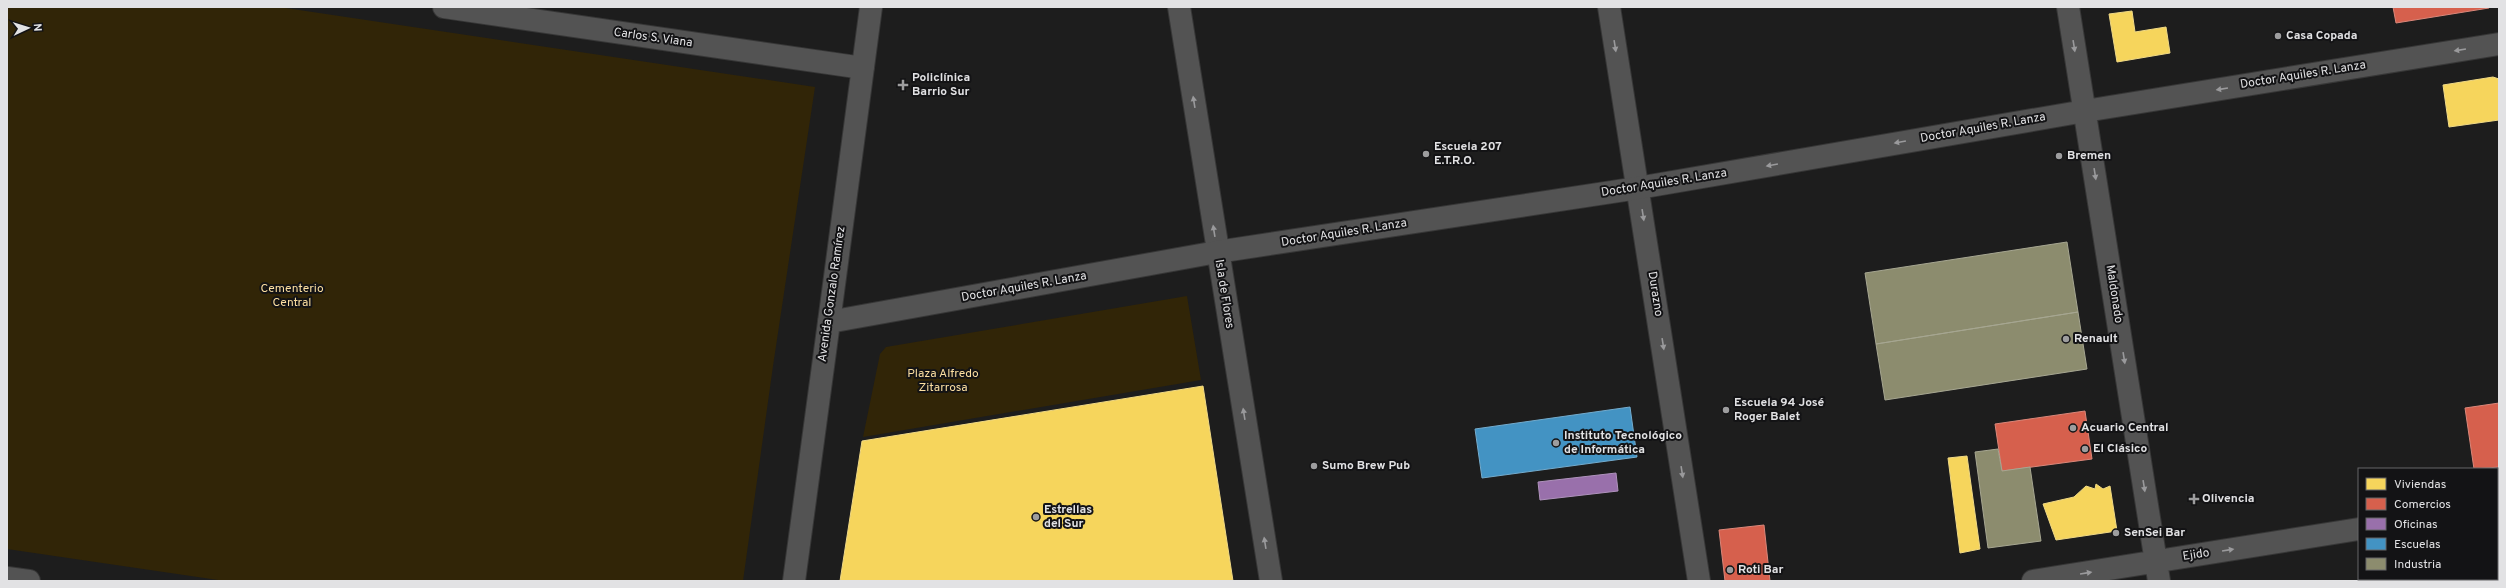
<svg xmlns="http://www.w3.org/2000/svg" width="2506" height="588" viewBox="0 0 2506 588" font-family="Overpass,sans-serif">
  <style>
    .green { fill: #312507 }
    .homes { fill: #f6d55c; stroke: #f0d985 }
    .shops { fill: #d6604d; stroke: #da877a }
    .offices { fill: #9970ab; stroke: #af92bc }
    .schools { fill: #4393c3; stroke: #73abcd }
    .industry { fill: #8c8c6e; stroke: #a6a691 }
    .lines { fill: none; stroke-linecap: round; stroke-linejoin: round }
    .minor-casing { stroke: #373737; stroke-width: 24 }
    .tertiary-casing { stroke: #373737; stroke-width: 24 }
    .minor { stroke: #535353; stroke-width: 22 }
    .tertiary { stroke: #535353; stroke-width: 22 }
    .oneway { fill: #9a9a9c }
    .poi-dot { fill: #9d9d9e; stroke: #131315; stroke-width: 1.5 }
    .labels { text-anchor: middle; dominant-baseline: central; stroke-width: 4; stroke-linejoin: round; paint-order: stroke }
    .poi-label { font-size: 12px; font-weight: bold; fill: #e2e2e4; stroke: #131315; text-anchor: start }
    .street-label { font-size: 12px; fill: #e2e2e4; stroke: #131315 }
    .park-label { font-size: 12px; fill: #fcdfa1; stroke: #131315 }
  </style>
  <rect width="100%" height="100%" fill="#1d1d1d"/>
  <path class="green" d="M 7,7 L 279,7 L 815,87 L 773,366 L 743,581 L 225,581 L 7,549 Z
    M 1187,296 L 1201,380 L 863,437 L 880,354 L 886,347 Z"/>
  <path class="homes" d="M 2132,11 L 2135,32 L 2166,27 L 2170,53 L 2117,62 L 2109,14 Z
    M 2493,77 L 2499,79 L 2499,120 L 2449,127 L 2443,85 Z
    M 1203,386 L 1233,581 L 840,581 L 862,441 Z
    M 1967,456 L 1980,549 L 1960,553 L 1948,458 Z
    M 2096,484 L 2103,489 L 2110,486 L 2117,531 L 2056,540 L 2043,504 L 2074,497 L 2086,486 L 2095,489 Z"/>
  <path class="shops" d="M 2393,7 L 2489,7 L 2489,8 L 2396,23 Z
    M 2499,403 L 2499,467 L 2474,469 L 2465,408 Z
    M 2085,411 L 2092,459 L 2002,471 L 1995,424 Z
    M 1764,525 L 1770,581 L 1725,581 L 1719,530 Z"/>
  <path class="offices" d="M 1616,473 L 1618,491 L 1540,500 L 1538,482 Z"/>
  <path class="schools" d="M 1630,407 L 1637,457 L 1482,478 L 1475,429 Z"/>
  <path class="industry" d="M 2067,242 L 2078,312 L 1876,344 L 1865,273 Z
    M 2078,312 L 2087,369 L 1885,400 L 1876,344 Z
    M 1998,449 L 2002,471 L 2030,467 L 2041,541 L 1988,548 L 1975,452 Z"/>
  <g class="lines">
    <g class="minor-casing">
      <path id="minor" d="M 444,7 L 863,68
        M 1179,7 L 1271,581
        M 1609,7 L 1699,581
        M 829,322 L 871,7
        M 7,578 L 29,581"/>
    </g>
    <g class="tertiary-casing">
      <path id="tertiary" d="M 2068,7 L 2159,581
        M 2497,507 L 2499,506
        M 794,581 L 829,322 L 1217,252 L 1638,188 L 2085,111 L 2499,44
        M 2033,581 L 2359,529"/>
    </g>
    <use href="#minor" class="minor"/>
    <use href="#tertiary" class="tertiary"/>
  </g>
  <defs><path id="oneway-solid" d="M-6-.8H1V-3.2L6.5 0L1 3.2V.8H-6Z"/></defs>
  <g class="oneway">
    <use href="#oneway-solid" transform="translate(1615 46) rotate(81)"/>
    <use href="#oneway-solid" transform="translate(2074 46) rotate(81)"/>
    <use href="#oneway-solid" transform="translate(2460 50) rotate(171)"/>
    <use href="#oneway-solid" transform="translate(2222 89) rotate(171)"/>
    <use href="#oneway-solid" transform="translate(1194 102) rotate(-99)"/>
    <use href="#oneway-solid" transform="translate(1900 142) rotate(170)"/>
    <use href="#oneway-solid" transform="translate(1772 165) rotate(170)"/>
    <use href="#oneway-solid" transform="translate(2095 174) rotate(81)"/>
    <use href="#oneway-solid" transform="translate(1643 215) rotate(81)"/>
    <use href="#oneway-solid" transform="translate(1214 231) rotate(-99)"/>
    <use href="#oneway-solid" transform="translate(1663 344) rotate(81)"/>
    <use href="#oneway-solid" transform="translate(2124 358) rotate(81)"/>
    <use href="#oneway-solid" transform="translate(1244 414) rotate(-99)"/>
    <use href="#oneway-solid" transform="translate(1682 472) rotate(81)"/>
    <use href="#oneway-solid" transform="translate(2144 486) rotate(81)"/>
    <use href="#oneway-solid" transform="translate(1265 543) rotate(-99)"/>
    <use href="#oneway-solid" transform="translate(2228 550) rotate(-9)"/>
    <use href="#oneway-solid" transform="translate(2086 573) rotate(-9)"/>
  </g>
  <g class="poi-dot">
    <circle cx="2278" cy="36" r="4"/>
    <path d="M901 79h4v4h4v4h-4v4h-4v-4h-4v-4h4z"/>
    <circle cx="1426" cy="154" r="4"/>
    <circle cx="2059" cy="156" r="4"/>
    <circle cx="2066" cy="339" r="4"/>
    <circle cx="1726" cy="410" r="4"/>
    <circle cx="2073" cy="428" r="4"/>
    <circle cx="1556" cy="443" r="4"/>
    <circle cx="2085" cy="449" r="4"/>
    <circle cx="1314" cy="466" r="4"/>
    <path d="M2192 493h4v4h4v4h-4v4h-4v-4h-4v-4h4z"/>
    <circle cx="1036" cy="517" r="4"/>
    <circle cx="2116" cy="533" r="4"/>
    <circle cx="1730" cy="570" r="4"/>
  </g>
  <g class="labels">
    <g class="poi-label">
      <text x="2286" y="36">Casa Copada</text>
      <text x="912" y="78">Policlínica<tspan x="912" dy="14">Barrio Sur</tspan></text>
      <text x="1434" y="147">Escuela 207<tspan x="1434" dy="14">E.T.R.O.</tspan></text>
      <text x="2067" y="156">Bremen</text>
      <text x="2074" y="339">Renault</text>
      <text x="1734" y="403">Escuela 94 José<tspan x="1734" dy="14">Roger Balet</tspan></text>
      <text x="2081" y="428">Acuario Central</text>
      <text x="1564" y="436">Instituto Tecnológico<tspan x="1564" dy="14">de Informática</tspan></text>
      <text x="2093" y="449">El Clásico</text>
      <text x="1322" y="466">Sumo Brew Pub</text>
      <text x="2202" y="499">Olivencia</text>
      <text x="1044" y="510">Estrellas<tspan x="1044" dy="14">del Sur</tspan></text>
      <text x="2124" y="533">SenSei Bar</text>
      <text x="1738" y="570">Roti Bar</text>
    </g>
    <g class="street-label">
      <text transform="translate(653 38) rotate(8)">Carlos S. Viana</text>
      <text transform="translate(2303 75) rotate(-9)">Doctor Aquiles R. Lanza</text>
      <text transform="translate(1983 128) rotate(-10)">Doctor Aquiles R. Lanza</text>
      <text transform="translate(1664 183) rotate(-9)">Doctor Aquiles R. Lanza</text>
      <text transform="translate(1344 233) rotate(-9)">Doctor Aquiles R. Lanza</text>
      <text transform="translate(1024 287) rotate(-10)">Doctor Aquiles R. Lanza</text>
      <text transform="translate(832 294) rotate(-82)">Avenida Gonzalo Ramírez</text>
      <text transform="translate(1224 294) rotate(81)">Isla de Flores</text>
      <text transform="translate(1655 294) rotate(81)">Durazno</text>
      <text transform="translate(2114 294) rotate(81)">Maldonado</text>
      <text transform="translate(2196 555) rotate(-9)">Ejido</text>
    </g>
    <g class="park-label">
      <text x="292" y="289">Cementerio<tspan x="292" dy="14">Central</tspan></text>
      <text x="943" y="374">Plaza Alfredo<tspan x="943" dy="14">Zitarrosa</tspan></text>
    </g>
  </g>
  <rect width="2506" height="588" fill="none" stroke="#e2e2e4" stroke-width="16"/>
  <rect x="2358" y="468" width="140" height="112" fill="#131315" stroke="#666668"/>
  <rect x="2366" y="478" width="20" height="12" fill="#f6d55c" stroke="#666668"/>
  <text x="2394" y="488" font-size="12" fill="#e2e2e4">Viviendas</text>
  <rect x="2366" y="498" width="20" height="12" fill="#d6604d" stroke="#666668"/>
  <text x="2394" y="508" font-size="12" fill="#e2e2e4">Comercios</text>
  <rect x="2366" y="518" width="20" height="12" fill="#9970ab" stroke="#666668"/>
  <text x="2394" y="528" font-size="12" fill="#e2e2e4">Oficinas</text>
  <rect x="2366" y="538" width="20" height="12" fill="#4393c3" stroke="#666668"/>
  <text x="2394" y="548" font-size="12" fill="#e2e2e4">Escuelas</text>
  <rect x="2366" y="558" width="20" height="12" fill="#8c8c6e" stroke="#666668"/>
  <text x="2394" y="568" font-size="12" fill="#e2e2e4">Industria</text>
  <g transform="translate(28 28) rotate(86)" stroke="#131315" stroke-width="3" paint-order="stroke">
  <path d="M0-3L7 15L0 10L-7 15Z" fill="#e2e2e4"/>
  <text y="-6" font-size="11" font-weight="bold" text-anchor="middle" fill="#e2e2e4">N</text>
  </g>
</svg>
